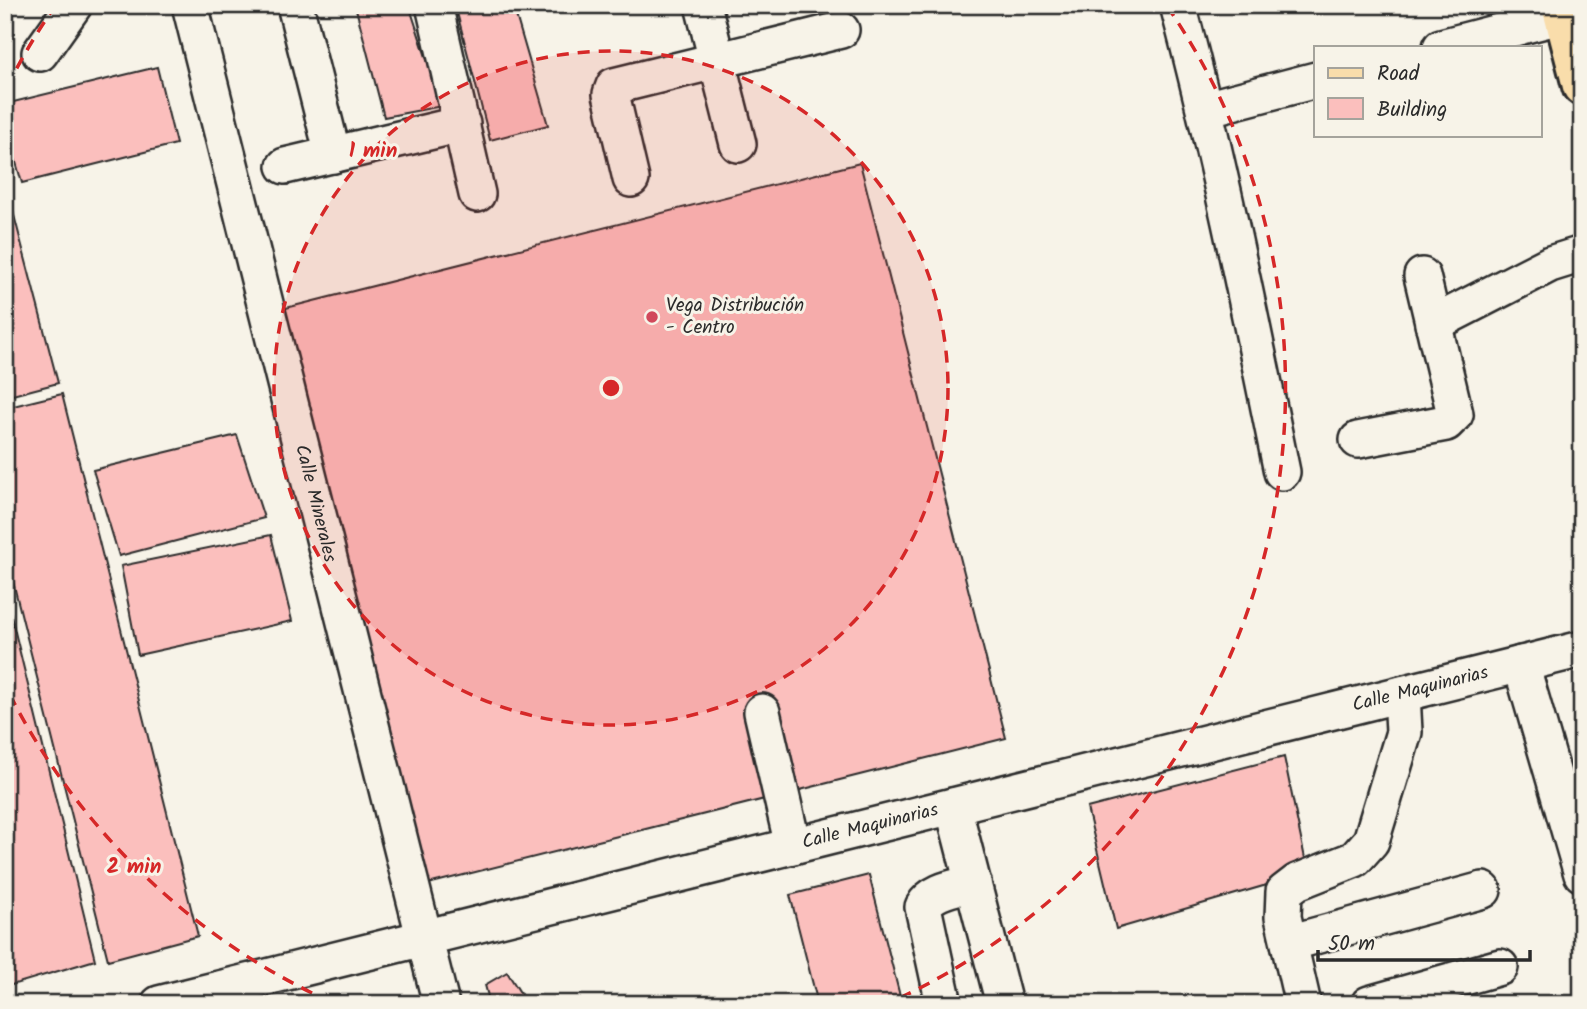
<svg xmlns="http://www.w3.org/2000/svg" width="1587" height="1009" viewBox="0 0 1587 1009" font-family="Kalam,sans-serif">
  <style>
    .building { fill: #fbbfbd; stroke: #2b2b2b; stroke-width: 2 }
    .lines { fill: none; stroke-linecap: round; stroke-linejoin: round }
    .minor-casing { stroke: #2b2b2b; stroke-width: 40 }
    .major-casing { stroke: #2b2b2b; stroke-width: 44 }
    .path { stroke: #2b2b2b; stroke-width: 4.5; stroke-dasharray: 5 5; stroke-linecap: butt }
    .minor { stroke: #f7f3e8; stroke-width: 35 }
    .major { stroke: #f9ddab; stroke-width: 38 }
    .ring { fill: none; stroke: #d62828; stroke-width: 3.5; stroke-dasharray: 12 9 }
    .poi-dot { fill: #d1495b; stroke: #f7f3e8; stroke-width: 2.5 }
    .labels { text-anchor: middle; dominant-baseline: central; stroke-width: 6; stroke-linejoin: round; paint-order: stroke }
    .poi-label { font-size: 19px; fill: #2b2b2b; stroke: #f7f3e8; text-anchor: start }
    .street-label { font-size: 19px; fill: #2b2b2b; stroke: #f7f3e8 }
    .centre { fill: #d62828; stroke: #f7f3e8; stroke-width: 3.5 }
    .ring-label { font-size: 21px; text-anchor: middle; font-weight: bold; fill: #d62828; stroke: #f7f3e8; stroke-width: 6; stroke-linejoin: round; paint-order: stroke }
  </style>
  <rect width="100%" height="100%" fill="#f7f3e8"/>
  <filter id="ink" filterUnits="userSpaceOnUse"><feTurbulence type="fractalNoise" baseFrequency=".0143" numOctaves="2"/><feDisplacementMap in="SourceGraphic" scale="14" xChannelSelector="R" yChannelSelector="G"/><feConvolveMatrix kernelMatrix="1 2 1 2 8 2 1 2 1" color-interpolation-filters="sRGB"/></filter>
  <g filter="url(#ink)">
    <path class="building" d="M 355,5 L 409,5 L 442,106 L 384,117 Z
      M 455,5 L 513,5 L 548,125 L 490,140 Z
      M 157,67 L 176,144 L 22,183 L 5,124 L 5,104 Z
      M 860,163 L 1006,738 L 428,884 L 282,309 Z
      M 5,181 L 58,383 L 5,397 Z
      M 62,394 L 198,936 L 108,960 L 5,550 L 5,408 Z
      M 237,435 L 264,518 L 119,556 L 93,470 Z
      M 271,535 L 292,621 L 138,655 L 121,566 Z
      M 5,591 L 95,960 L 5,987 Z
      M 1284,757 L 1308,873 L 1116,929 L 1087,808 Z
      M 869,875 L 902,1004 L 818,1004 L 790,895 Z
      M 507,972 L 526,1002 L 535,1000 L 537,1004 L 490,1004 L 485,985 Z"/>
    <g class="lines">
      <g class="minor-casing">
        <g id="minor">
          <path id="s1" d="M 190,5 L 441,1004"/>
          <path d="M 295,5 L 333,155"/>
          <path d="M 434,5 L 477,194"/>
          <path d="M 703,5 L 738,144"/>
          <path d="M 1178,5 C 1219,160 1250,315 1282,472"/>
          <path d="M 1441,47 L 1564,15"/>
          <path d="M 40,53 L 74,5"/>
          <path d="M 1205,109 L 1316,80"/>
          <path d="M 285,166 L 462,124"/>
          <path d="M 631,179 L 611,94 L 614,86 L 841,30"/>
          <path d="M 1433,324 L 1550,264 L 1582,254"/>
          <path d="M 1358,440 L 1446,423 L 1455,414 L 1422,276"/>
          <path d="M 1521,664 L 1582,874"/>
          <path d="M 762,712 L 793,846"/>
          <path d="M 953,806 L 1004,1004"/>
          <path d="M 1289,943 L 1483,890"/>
          <path id="s2" d="M 159,1004 L 1582,649"/>
          <path d="M 944,1004 L 923,907 C 932,890 955,888 973,883"/>
          <path d="M 1303,1004 L 1283,917 L 1284,892 L 1297,882 L 1355,859 L 1371,841 L 1404,732 L 1402,694"/>
          <path d="M 1369,1004 L 1500,967"/>
        </g>
      </g>
      <g class="major-casing">
        <path id="major" d="M 1561,5 L 1582,86"/>
      </g>
      <path class="path" d="M 1575,118 L 1582,145"/>
      <use href="#minor" class="minor"/>
      <use href="#major" class="major"/>
    </g>
  </g>
  <circle cx="611" cy="388" r="337" fill="#d62828" fill-opacity=".12"/>
  <g class="ring">
    <circle cx="611" cy="388" r="337"/>
    <path d="M331 1002A675 675 0 0 1 7 689M7 87A675 675 0 0 1 55 6M1167 6A675 675 0 0 1 891 1002"/>
  </g>
  <circle class="poi-dot" cx="652" cy="317" r="7"/>
  <g class="labels">
    <g class="poi-label">
      <text x="666" y="306">Vega Distribución<tspan x="666" dy="22">- Centro</tspan></text>
    </g>
    <g class="street-label">
      <text stroke="none"><textPath href="#s1" startOffset="514">Calle Minerales</textPath></text>
      <text stroke="none"><textPath href="#s2" startOffset="1300">Calle Maquinarias</textPath></text>
      <text stroke="none"><textPath href="#s2" startOffset="733">Calle Maquinarias</textPath></text>
    </g>
  </g>
  <circle cx="611" cy="388" r="10" class="centre"/>
  <g class="ring-label">
    <text x="373" y="157">1 min</text>
    <text x="134" y="873">2 min</text>
  </g>
  <rect width="1587" height="1009" fill="none" stroke="#f7f3e8" stroke-width="28"/>
  <rect x="14" y="14" width="1559" height="981" fill="none" stroke="#2b2b2b" stroke-width="2.5" filter="url(#ink)"/>
  <rect x="1314" y="46" width="228" height="91" fill="#f7f3e8" stroke="#a5a39c" stroke-width="2"/>
  <rect x="1328" y="68" width="35" height="10" fill="#f9ddab" stroke="#a5a39c" stroke-width="2"/>
  <text x="1377" y="80" font-size="21" fill="#2b2b2b">Road</text>
  <rect x="1328" y="98" width="35" height="21" fill="#fbbfbd" stroke="#a5a39c" stroke-width="2"/>
  <text x="1377" y="116" font-size="21" fill="#2b2b2b">Building</text>
  <path d="M1318 950v10h212v-10" fill="none" stroke="#2b2b2b" stroke-width="3.5"/>
  <text x="1328" y="950" font-size="21" fill="#2b2b2b" stroke="#f7f3e8" stroke-width="5" paint-order="stroke">50 m</text>
</svg>
